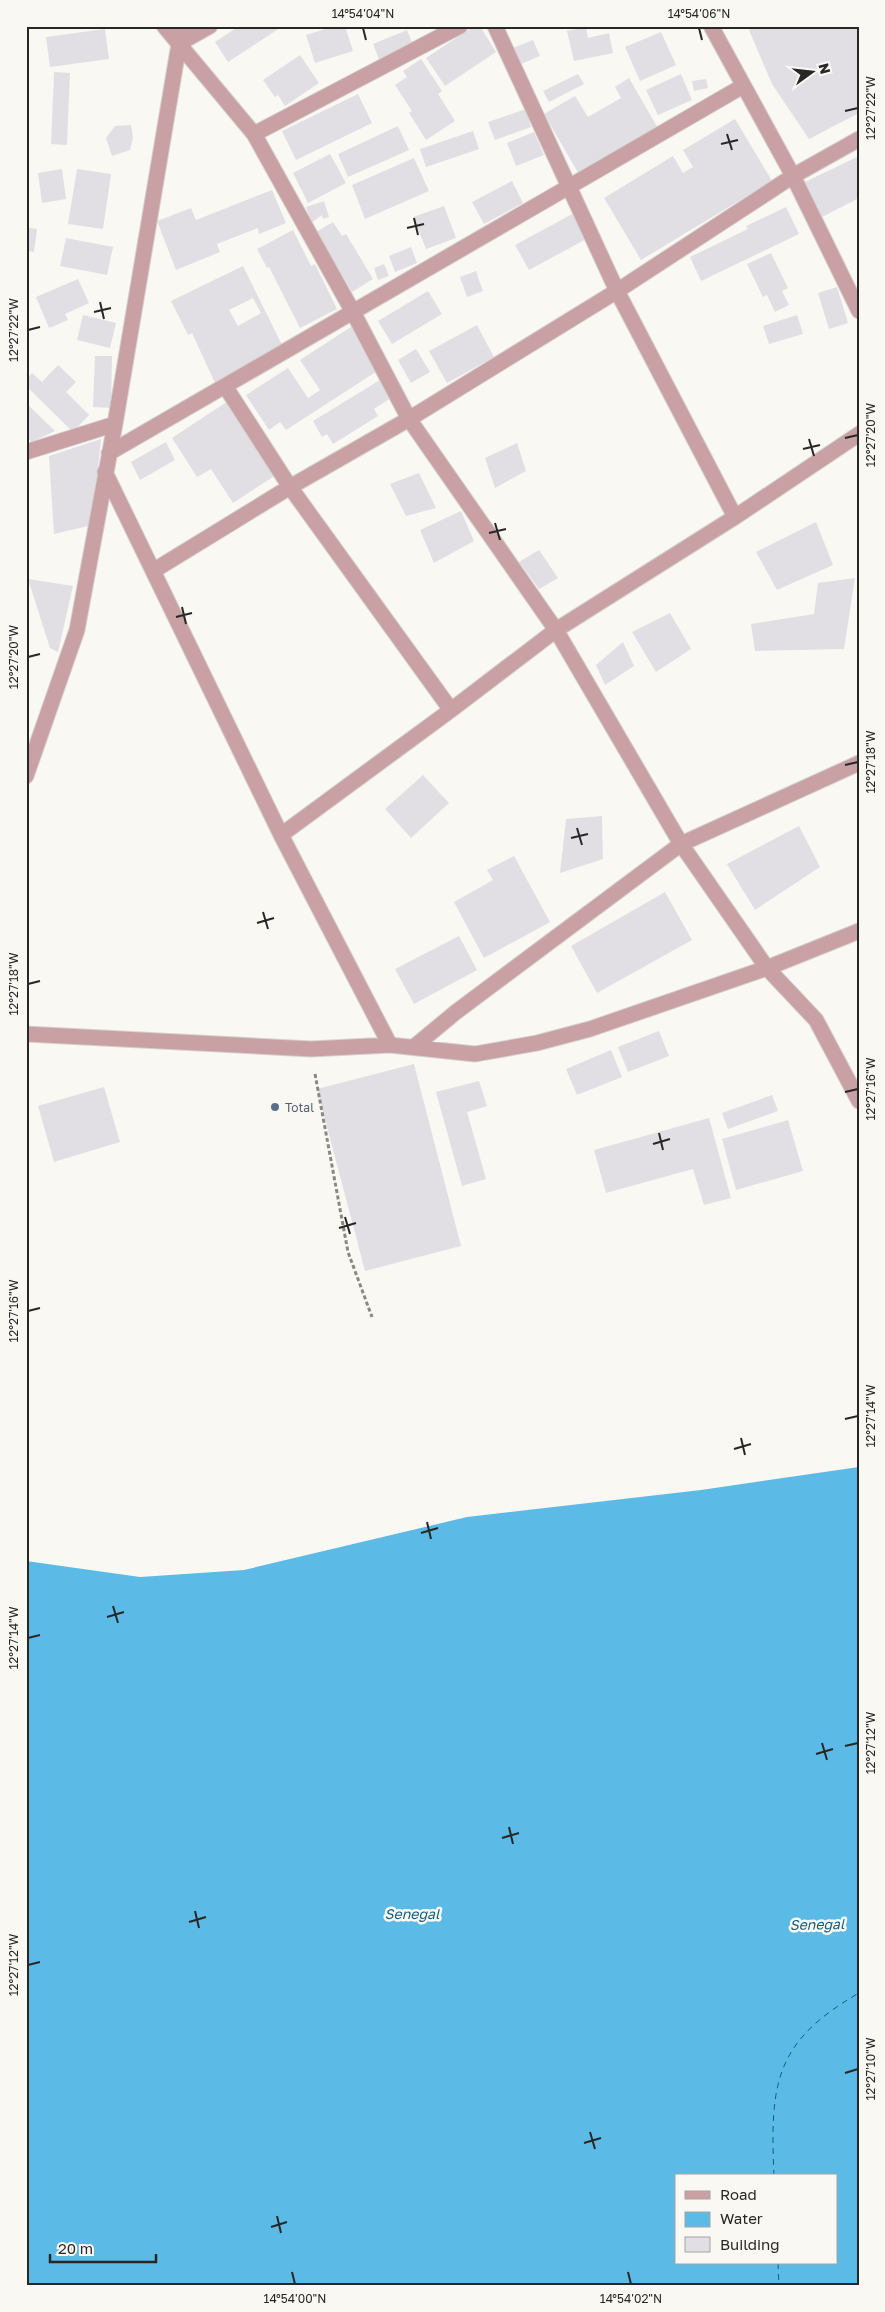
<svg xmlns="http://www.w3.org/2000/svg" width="885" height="2312" viewBox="0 0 885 2312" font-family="'Golos Text',sans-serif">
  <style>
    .water { fill: #5cbae6; fill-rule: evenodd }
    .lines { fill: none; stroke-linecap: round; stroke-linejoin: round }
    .ferry { stroke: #155e7c; stroke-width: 1; stroke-dasharray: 6 5; stroke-linecap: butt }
    .building { fill: #e1dfe4; fill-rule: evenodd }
    .minor-casing { stroke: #d4d2ce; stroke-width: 17 }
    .path { stroke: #8a8885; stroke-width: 3; stroke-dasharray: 4 2.5; stroke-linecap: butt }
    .minor { stroke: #c9a0a4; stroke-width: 15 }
    .ticks { fill: none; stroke: #282726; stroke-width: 2 }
    .service-dot { fill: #5c6f8a; stroke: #faf8f3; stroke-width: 2 }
    .labels { text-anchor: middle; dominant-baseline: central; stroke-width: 5; stroke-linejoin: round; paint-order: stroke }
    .service-label { font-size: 12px; fill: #4e5e75; stroke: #faf8f3; text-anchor: start }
    .water-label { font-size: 14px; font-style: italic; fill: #155e7c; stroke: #faf8f3 }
    .neatline { fill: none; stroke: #282726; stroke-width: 2 }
    .ticks-label { font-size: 12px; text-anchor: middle; fill: #282726 }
  </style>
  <rect width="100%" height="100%" fill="#faf8f3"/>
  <path class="water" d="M 859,1467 L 859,2286 L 26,2286 L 26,1561 L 140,1577 L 244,1570 L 467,1517 L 701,1490 ZM 676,2176 L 836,2176 L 836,2263 L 676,2263 Z"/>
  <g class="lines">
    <path class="ferry" d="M 774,2176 C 770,2084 774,2042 859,1993
      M 778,2263 L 779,2286"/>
  </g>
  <path class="building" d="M 239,26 L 283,26 L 228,62 L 215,42 Z
    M 335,26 L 345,26 L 353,51 L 315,63 L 306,35 Z
    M 474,26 L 480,26 L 496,52 L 445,86 L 426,58 Z
    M 755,26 L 859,26 L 859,113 L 809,139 L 772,84 L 749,30 Z
    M 586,27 L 588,38 L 609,33 L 613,53 L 574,61 L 567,31 Z
    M 105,29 L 109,59 L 50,67 L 46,37 Z
    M 407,30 L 413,45 L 379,59 L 373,44 Z
    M 661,32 L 676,65 L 640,81 L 625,47 Z
    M 533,40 L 540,56 L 521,64 L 513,48 Z
    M 300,55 L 319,83 L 285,106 L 278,95 L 275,97 L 263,80 Z
    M 421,59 L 442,91 L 438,94 L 455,121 L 426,140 L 409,113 L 412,111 L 395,85 L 407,77 L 403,71 Z
    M 54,72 L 70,73 L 67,145 L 51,144 Z
    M 578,74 L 584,84 L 549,102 L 543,91 Z
    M 681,74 L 692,100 L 658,115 L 646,90 Z
    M 629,78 L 659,130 L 580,176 L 544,114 L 575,96 L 588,117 L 621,98 L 615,87 Z
    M 706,79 L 708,88 L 694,91 L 692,81 Z
    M 358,94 L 372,123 L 296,160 L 282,131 Z
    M 526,109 L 531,127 L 495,140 L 488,122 Z
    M 735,119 L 772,181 L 641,260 L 604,198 L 673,156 L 683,173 L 693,167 L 683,150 Z
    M 131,125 L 133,138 L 130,150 L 112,156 L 106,138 L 115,126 Z
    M 398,126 L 409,150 L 348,177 L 338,154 Z
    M 473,131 L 479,149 L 426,167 L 420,149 Z
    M 534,132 L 544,155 L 516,166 L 507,143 Z
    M 330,154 L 346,183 L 308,203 L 293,173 Z
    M 859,156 L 859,198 L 822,217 L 805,182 Z
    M 414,158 L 429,191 L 365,219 L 352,185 Z
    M 62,169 L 66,199 L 42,203 L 38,173 Z
    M 77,169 L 111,174 L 103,229 L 68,224 Z
    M 512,181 L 523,203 L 484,224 L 472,202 Z
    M 272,190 L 286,223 L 259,234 L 258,228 L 217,244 L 220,252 L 176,270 L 157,221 L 191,208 L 196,220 Z
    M 324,201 L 329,217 L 323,219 L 322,215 L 311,223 L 306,207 Z
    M 444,206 L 456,238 L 426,249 L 413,217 Z
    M 786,207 L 799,234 L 701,281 L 690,257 L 748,229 L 746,226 Z
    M 576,212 L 590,237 L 529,270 L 515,245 Z
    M 333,222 L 342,236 L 346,234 L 373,279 L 352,292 L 316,232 Z
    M 26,227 L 37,229 L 34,252 L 26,251 Z
    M 293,230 L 311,266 L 315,264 L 337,309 L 300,328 L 269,267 L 267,268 L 257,249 Z
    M 66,238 L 113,247 L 107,275 L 60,266 Z
    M 411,247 L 417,263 L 395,272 L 389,256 Z
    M 771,253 L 788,288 L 782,291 L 789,305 L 775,312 L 767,295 L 763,297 L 747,264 Z
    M 384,264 L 389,276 L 378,280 L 374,268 Z
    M 243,266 L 284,349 L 215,383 L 192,333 L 188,335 L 171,301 ZM 253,298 L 261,313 L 238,326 L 229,310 Z
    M 476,271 L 483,291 L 467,297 L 460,277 Z
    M 78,279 L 89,303 L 65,314 L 68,320 L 49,328 L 36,297 Z
    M 837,287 L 848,323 L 829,329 L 818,293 Z
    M 428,291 L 442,314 L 392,344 L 378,321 Z
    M 83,315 L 116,323 L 110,348 L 77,340 Z
    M 797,315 L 803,334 L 769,344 L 763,326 Z
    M 354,325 L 382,368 L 286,430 L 280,422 L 269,430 L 246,395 L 288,368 L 308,398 L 320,390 L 300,360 Z
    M 477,325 L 494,357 L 447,383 L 429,351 Z
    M 416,349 L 430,372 L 411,383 L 398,360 Z
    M 95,356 L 112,356 L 111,408 L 93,407 Z
    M 58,365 L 76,382 L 66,392 L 89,415 L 73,432 L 26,386 L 26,379 L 32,373 L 42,382 Z
    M 380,380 L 391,398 L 374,409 L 378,416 L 333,444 L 327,434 L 322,437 L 313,421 Z
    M 228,401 L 276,475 L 233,503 L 211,469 L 197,477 L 172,438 Z
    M 26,403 L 55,431 L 32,442 L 26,438 Z
    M 101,439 L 92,525 L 54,534 L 49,456 Z
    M 166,442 L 175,460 L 140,480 L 131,462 Z
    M 517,443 L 526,471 L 495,488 L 485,458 Z
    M 419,473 L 436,508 L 406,516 L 390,484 Z
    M 461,511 L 474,541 L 434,563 L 420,530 Z
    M 816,522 L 833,565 L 777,590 L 756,552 Z
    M 539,550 L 558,578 L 539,589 L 519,562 Z
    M 855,578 L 844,649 L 755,651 L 751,624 L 814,614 L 818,583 Z
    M 28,579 L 73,586 L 58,652 L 50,648 Z
    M 670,613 L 691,649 L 656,672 L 632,632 Z
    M 623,642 L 634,666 L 605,685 L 596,665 Z
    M 423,775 L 449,803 L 411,838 L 385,809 Z
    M 602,816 L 603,859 L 560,873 L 566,819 Z
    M 799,826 L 820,867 L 755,910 L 727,864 Z
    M 514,856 L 550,922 L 484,958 L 454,902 L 493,880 L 487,870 Z
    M 665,892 L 692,940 L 597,993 L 571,946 Z
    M 459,936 L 477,970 L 414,1004 L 395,969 Z
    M 659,1031 L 669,1056 L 628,1072 L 618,1047 Z
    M 611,1050 L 622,1077 L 577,1095 L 566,1069 Z
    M 414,1064 L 461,1246 L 365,1271 L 317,1089 Z
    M 479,1081 L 487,1106 L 467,1112 L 486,1179 L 462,1186 L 436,1092 Z
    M 104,1087 L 120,1142 L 54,1162 L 38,1106 Z
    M 772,1095 L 778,1111 L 728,1129 L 722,1113 Z
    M 709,1118 L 731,1198 L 704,1205 L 693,1169 L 606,1193 L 594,1150 Z
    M 788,1120 L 803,1171 L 736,1190 L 722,1139 Z"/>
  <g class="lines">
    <g class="minor-casing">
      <path id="minor" d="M 164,26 L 254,134 L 353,312 L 409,419 L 556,630 L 681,844 L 767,968 L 816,1020 L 859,1101
        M 495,26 L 617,291 L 735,517
        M 711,26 L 793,176 L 859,311
        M 178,44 L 210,26
        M 254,134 L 460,26
        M 225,386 L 290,487 L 451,710
        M 26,452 L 115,424
        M 109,453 L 743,86
        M 105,472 L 281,835 L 390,1045
        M 153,571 L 290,487 L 409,419 L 617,291 L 793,176 L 859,139
        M 26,776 L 77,630 L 115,424 L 182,26
        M 281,835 L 451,710 L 556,630 L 735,517 L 859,434
        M 26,1034 L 311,1049 L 390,1045 L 475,1054 L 537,1043 L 590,1029 L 767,968 L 859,931
        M 415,1046 L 456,1012 L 681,844 L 859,763"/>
    </g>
    <path class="path" d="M 315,1074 L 348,1252 L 372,1317"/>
    <use href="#minor" class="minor"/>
  </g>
  <path class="ticks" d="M 363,28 L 366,40M 699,28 L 702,40M 845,111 L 858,108M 727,134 L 732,150M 721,144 L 738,140M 414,218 L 418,235M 407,228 L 424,224M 100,302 L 104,319M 94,312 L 111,308M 28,330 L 40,327M 845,438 L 858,435M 809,439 L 814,456M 803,449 L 820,445M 495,523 L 500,540M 489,533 L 506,529M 182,607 L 186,624M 176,617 L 192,613M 28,657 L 40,654M 845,765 L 858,762M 577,828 L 582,845M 571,838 L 588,834M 263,912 L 268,929M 257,923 L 274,918M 28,984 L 40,981M 845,1092 L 858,1089M 659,1133 L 663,1150M 653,1144 L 670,1139M 345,1217 L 350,1234M 339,1228 L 356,1223M 28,1311 L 40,1308M 845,1419 L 858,1416M 741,1438 L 745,1455M 734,1449 L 751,1444M 427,1522 L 431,1539M 421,1533 L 438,1528M 113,1606 L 118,1623M 107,1617 L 124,1612M 28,1638 L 40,1635M 822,1743 L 827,1760M 845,1746 L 858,1743M 816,1754 L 833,1749M 509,1827 L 513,1844M 502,1838 L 519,1833M 195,1911 L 199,1928M 189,1922 L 206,1917M 28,1965 L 40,1962M 845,2073 L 858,2069M 590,2132 L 595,2149M 584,2143 L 601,2138M 277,2216 L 281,2233M 271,2227 L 287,2222M 292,2272 L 295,2284M 628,2272 L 631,2284"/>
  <circle class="service-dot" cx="275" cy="1107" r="5"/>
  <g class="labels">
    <g class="service-label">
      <text x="285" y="1107">Total</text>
    </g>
    <g class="water-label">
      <text x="412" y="1913">Senegal</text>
      <text transform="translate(817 1924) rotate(-1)">Senegal</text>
    </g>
  </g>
  <rect width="885" height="2312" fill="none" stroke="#faf8f3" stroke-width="55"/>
  <rect x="675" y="2174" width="162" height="90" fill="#faf8f3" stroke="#a6a4a1"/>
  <rect x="685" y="2191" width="25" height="8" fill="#c9a0a4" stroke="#a6a4a1"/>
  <text x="720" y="2200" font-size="15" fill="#282726">Road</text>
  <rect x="685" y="2212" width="25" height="15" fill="#5cbae6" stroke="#a6a4a1"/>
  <text x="720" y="2224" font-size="15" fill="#282726">Water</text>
  <rect x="685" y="2237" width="25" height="15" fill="#e1dfe4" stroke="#a6a4a1"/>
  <text x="720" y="2250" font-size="15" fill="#282726">Building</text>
  <g transform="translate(812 72) rotate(75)" stroke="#faf8f3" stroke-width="4" paint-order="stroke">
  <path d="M0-4L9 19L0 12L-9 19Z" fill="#282726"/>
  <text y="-8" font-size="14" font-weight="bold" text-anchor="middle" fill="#282726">N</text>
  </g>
  <path d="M50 2254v8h106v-8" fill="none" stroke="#282726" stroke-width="2.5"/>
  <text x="58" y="2254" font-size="15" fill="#282726" stroke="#faf8f3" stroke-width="4" paint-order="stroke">20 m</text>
  <rect x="28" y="28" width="830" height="2256" class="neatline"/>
  <g class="ticks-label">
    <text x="363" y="18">14°54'04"N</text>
    <text x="699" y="18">14°54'06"N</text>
    <text transform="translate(871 108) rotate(-90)" y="4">12°27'22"W</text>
    <text transform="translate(14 330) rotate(-90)" y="4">12°27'22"W</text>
    <text transform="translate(871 435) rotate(-90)" y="4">12°27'20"W</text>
    <text transform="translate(14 657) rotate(-90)" y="4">12°27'20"W</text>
    <text transform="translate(871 762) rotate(-90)" y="4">12°27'18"W</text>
    <text transform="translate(14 984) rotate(-90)" y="4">12°27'18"W</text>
    <text transform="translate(871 1089) rotate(-90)" y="4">12°27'16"W</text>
    <text transform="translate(14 1311) rotate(-90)" y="4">12°27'16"W</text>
    <text transform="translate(871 1416) rotate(-90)" y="4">12°27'14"W</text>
    <text transform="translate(14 1638) rotate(-90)" y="4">12°27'14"W</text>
    <text transform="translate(871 1743) rotate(-90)" y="4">12°27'12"W</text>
    <text transform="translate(14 1965) rotate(-90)" y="4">12°27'12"W</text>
    <text transform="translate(871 2069) rotate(-90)" y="4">12°27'10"W</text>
    <text x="295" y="2303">14°54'00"N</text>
    <text x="631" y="2303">14°54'02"N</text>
  </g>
</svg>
